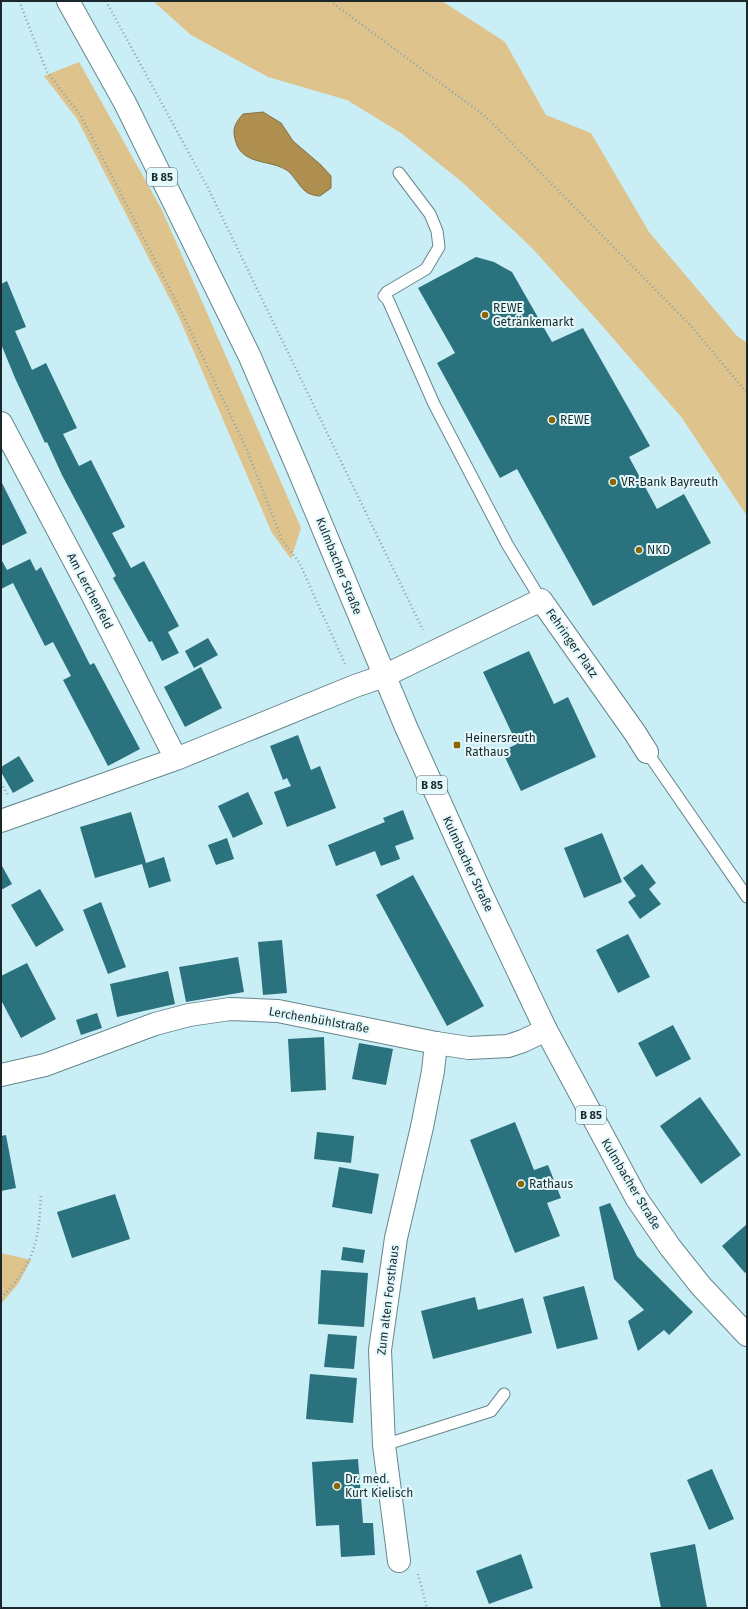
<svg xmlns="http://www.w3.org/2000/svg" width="748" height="1609" viewBox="0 0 748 1609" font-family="'Fira Sans',sans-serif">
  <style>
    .green { fill: #dec38d }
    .water { fill: #ae8f50; stroke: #827045 }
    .building { fill: #2a727d }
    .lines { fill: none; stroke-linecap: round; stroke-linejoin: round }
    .service-casing { stroke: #65878d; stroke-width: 13 }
    .minor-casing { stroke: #65878d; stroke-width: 24 }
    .tertiary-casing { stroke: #65878d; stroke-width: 24 }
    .primary-casing { stroke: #65878d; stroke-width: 24 }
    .path { stroke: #88a4a9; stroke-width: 2.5; stroke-dasharray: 1 3; stroke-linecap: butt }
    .service { stroke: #fff; stroke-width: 11 }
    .minor { stroke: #fff; stroke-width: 22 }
    .tertiary { stroke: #fff; stroke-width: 22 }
    .primary { stroke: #fff; stroke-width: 22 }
    .poi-dot { fill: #8b6606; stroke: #e3f9fc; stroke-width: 1.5 }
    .labels { text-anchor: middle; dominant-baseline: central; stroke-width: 4; stroke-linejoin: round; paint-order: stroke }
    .shield { fill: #e3f9fc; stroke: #56676a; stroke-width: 1 }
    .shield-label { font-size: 11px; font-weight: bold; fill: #1a282b }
    .poi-label { font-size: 12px; fill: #1a282b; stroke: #e3f9fc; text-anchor: start }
    .street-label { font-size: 12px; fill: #1a282b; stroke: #e3f9fc }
  </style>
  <rect width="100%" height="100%" fill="#caeef5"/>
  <path class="green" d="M 153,1 L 442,1 L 505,42 L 546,115 L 591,133 L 649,232 L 737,336 L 747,343 L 747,516 L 682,418 L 598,321 L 532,248 L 462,182 L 401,133 L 347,100 L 268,77 L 191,35 Z
    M 79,62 L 162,210 L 301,528 L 291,559 L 272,533 L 178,315 L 77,119 L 44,76 Z
    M 1,1253 L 31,1260 L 18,1284 L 1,1304 Z"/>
  <path class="water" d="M 263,112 L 281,123 L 293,141 L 321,165 L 331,176 L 331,188 L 320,196 C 317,196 312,195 308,193 C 300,189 294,174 285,169 C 266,159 241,165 235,139 C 232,128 236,122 243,114 Z"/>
  <path class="building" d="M 476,257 L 494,262 L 512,272 L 552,342 L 583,328 L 650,446 L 629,457 L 657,509 L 684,494 L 711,543 L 593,606 L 517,469 L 500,478 L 437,363 L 455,353 L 418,288 Z
    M 7,281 L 26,327 L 15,331 L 32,370 L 46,363 L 77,428 L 63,434 L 79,466 L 91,460 L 125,527 L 112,533 L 131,568 L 144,561 L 179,626 L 168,632 L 179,653 L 162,661 L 152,641 L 149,642 L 113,578 L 116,576 L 62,475 L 47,442 L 45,443 L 15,378 L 1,344 L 1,284 Z
    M 1,481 L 27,533 L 1,546 Z
    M 1,559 L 7,570 L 30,559 L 36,571 L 41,567 L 90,665 L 94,663 L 140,749 L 108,766 L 63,680 L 71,676 L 53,642 L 45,646 L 13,583 L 1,589 Z
    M 208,638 L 218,655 L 194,668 L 185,651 Z
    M 529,651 L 554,704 L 568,697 L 596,757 L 521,791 L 502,751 L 517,744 L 483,672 Z
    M 201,667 L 222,708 L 185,727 L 164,687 Z
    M 298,735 L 311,770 L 320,766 L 336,808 L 287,827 L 274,792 L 291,786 L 287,778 L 283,780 L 270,746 Z
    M 19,756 L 34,781 L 13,793 L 1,772 L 1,767 Z
    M 248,792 L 263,824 L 233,838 L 218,806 Z
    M 403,810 L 414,839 L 395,846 L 400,859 L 381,866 L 375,851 L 336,866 L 328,845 L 385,822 L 383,818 Z
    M 131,812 L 146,863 L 164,857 L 171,881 L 149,888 L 142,864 L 95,878 L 80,827 Z
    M 602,833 L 622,882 L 584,898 L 564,848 Z
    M 227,838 L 234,859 L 216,865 L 208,845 Z
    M 1,864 L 12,884 L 1,890 Z
    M 642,864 L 656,883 L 649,889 L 661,904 L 640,919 L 628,902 L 636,896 L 623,878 Z
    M 413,875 L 484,1006 L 447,1026 L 376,895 Z
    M 40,889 L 64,930 L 36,947 L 11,905 Z
    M 101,902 L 126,967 L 108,974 L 83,910 Z
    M 628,934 L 650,977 L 618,993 L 596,950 Z
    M 282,940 L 287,993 L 263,995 L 258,942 Z
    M 238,957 L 244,992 L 186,1002 L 179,967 Z
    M 27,963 L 56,1019 L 21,1038 L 1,1000 L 1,976 Z
    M 168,971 L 175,1004 L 117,1017 L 110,984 Z
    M 97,1013 L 102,1028 L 81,1035 L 76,1020 Z
    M 673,1025 L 691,1059 L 656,1077 L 638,1043 Z
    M 324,1037 L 326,1090 L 291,1092 L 288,1039 Z
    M 359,1043 L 393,1049 L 386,1085 L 352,1079 Z
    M 700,1097 L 741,1155 L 701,1184 L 660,1126 Z
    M 515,1122 L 534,1170 L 548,1165 L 561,1198 L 547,1203 L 560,1236 L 515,1253 L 470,1140 Z
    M 317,1132 L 354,1136 L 351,1163 L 314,1159 Z
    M 6,1135 L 16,1188 L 1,1191 L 1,1136 Z
    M 339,1167 L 379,1174 L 372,1214 L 332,1207 Z
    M 115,1194 L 130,1239 L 72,1258 L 57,1212 Z
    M 610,1203 L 637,1256 L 693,1312 L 669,1335 L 664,1330 L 638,1351 L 628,1321 L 644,1310 L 614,1279 L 599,1207 Z
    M 747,1224 L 747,1271 L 745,1273 L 722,1246 Z
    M 343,1247 L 365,1250 L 363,1263 L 341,1260 Z
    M 321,1270 L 368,1273 L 364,1327 L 318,1324 Z
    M 584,1286 L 598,1339 L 557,1349 L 543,1297 Z
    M 475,1297 L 478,1310 L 523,1298 L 532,1333 L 433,1359 L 421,1311 Z
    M 328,1334 L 357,1336 L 354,1369 L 324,1367 Z
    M 310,1374 L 357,1378 L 353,1423 L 306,1419 Z
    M 358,1459 L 363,1523 L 373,1523 L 375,1555 L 341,1557 L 339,1525 L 316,1526 L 312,1462 Z
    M 712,1469 L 734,1519 L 709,1530 L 687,1480 Z
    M 695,1544 L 707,1608 L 661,1608 L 650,1553 Z
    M 521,1554 L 533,1588 L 489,1604 L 476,1571 Z"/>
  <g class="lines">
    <g class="service-casing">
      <path id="service" d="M 399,173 L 430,214 L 437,231 L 439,247 L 426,269 L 387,292 L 384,296 L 388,300 L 434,404 L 507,544 L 541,600
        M 647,752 L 747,897
        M 384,1445 L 491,1411 L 504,1394"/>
    </g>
    <g class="minor-casing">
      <path id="minor" d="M 1,423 L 93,596 L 176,759
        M 1,821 L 176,759 L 355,686 L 384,676 L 541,600 L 635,733 L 647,752
        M 399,1561 L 384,1445 L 380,1350 L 396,1238 L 422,1127 L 433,1071 L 436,1043"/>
    </g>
    <g class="tertiary-casing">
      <path id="tertiary" d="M 1,1075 L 45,1065 L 155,1024 L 189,1015 L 230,1009 L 278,1011 L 436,1043 L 469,1048 L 508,1046 L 523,1041 L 546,1030"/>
    </g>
    <g class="primary-casing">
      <path id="primary" d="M 68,1 L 125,103 L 250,357 L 299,471 L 406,727 L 481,893 L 546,1030 L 637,1199 L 670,1247 L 701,1286 L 747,1335"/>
    </g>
    <path class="path" d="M 19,1 L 47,72 L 81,116 L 182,313 L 247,450 L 282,540 L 299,562 L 345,664
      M 106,1 L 208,188 L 423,630
      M 330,1 L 485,116 L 691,326 L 747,393
      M 1,783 L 8,795
      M 1,1298 C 35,1263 39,1241 41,1193
      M 418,1574 L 427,1608"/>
    <use href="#service" class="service"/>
    <use href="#minor" class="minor"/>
    <use href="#tertiary" class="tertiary"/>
    <use href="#primary" class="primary"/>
  </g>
  <g class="poi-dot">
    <circle cx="485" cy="315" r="4"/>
    <circle cx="552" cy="420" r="4"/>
    <circle cx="613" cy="482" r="4"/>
    <circle cx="639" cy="550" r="4"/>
    <rect x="453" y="741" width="8" height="8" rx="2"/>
    <circle cx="521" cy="1184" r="4"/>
    <circle cx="337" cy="1486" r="4"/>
  </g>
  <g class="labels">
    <g class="shield">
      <rect x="147" y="168" width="30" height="18" rx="3"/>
      <rect x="417" y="776" width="30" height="18" rx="3"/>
      <rect x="576" y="1106" width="30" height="18" rx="3"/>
    </g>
    <g class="shield-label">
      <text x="162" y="177">B 85</text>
      <text x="432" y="785">B 85</text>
      <text x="591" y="1115">B 85</text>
    </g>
    <g class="poi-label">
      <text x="493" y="308">REWE<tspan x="493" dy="14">Getränkemarkt</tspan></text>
      <text x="560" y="420">REWE</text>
      <text x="621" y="482">VR-Bank Bayreuth</text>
      <text x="647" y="550">NKD</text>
      <text x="465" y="738">Heinersreuth<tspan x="465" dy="14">Rathaus</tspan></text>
      <text x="529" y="1184">Rathaus</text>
      <text x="345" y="1479">Dr. med.<tspan x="345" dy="14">Kurt Kielisch</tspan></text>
    </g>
    <g class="street-label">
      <text transform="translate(339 566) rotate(68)">Kulmbacher Straße</text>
      <text transform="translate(90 591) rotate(62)">Am Lerchenfeld</text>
      <text transform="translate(572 643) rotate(55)">Fehringer Platz</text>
      <text transform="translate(468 864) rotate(65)">Kulmbacher Straße</text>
      <text transform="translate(319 1020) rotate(10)">Lerchenbühlstraße</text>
      <text transform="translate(631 1184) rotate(59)">Kulmbacher Straße</text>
      <text transform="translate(388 1300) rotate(-83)">Zum alten Forsthaus</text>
    </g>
  </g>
  <rect width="748" height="1609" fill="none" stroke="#1a282b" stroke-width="4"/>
</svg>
